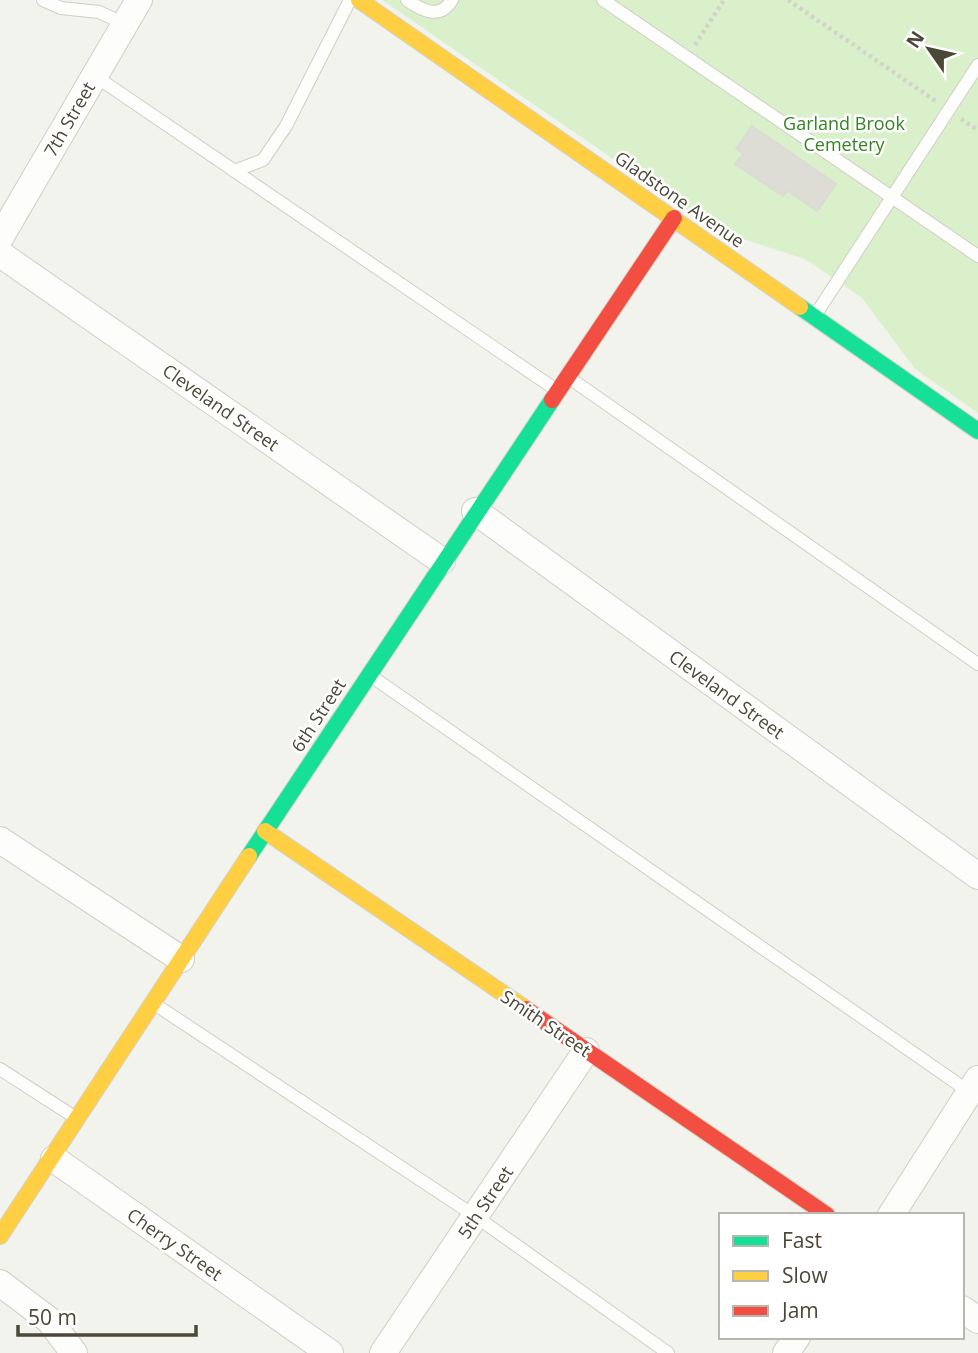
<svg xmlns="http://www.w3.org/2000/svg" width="978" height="1353" viewBox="0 0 978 1353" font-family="'Open Sans',sans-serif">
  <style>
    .green { fill: #daf0cb }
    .building { fill: #dddcd5; stroke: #dcdbd3; stroke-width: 2 }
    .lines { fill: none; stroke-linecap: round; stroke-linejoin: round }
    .lane-casing { stroke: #cfcec7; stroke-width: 14 }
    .street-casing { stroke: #cfcec7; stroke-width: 28 }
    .fast-casing { stroke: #d5d4c5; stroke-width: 18 }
    .slow-casing { stroke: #d5d4c5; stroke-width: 18 }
    .jam-casing { stroke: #d5d4c5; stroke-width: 18 }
    .path { stroke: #d3d3cb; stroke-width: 4.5; stroke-dasharray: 3.5 3.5; stroke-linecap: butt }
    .lane { stroke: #fdfdfc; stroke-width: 12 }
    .street { stroke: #fdfdfc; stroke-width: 26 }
    .fast { stroke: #16e098; stroke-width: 16 }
    .slow { stroke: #ffcf43; stroke-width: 16 }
    .jam { stroke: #f24e42; stroke-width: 16 }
    .labels { text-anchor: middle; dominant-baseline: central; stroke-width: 5; stroke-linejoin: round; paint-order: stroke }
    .street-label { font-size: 18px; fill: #4b4837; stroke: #fff }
    .park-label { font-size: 18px; fill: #348424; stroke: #fff }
  </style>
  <rect width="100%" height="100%" fill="#f3f3ed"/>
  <path class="green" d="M 382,0 L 978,0 L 978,413 L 915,369 L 862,298 L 805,259 L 718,231 Z"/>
  <path class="building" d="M 752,126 L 836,184 L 817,211 L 788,191 L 783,196 L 735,164 L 743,154 L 736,149 Z"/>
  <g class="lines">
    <g class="lane-casing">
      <path id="lane" d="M 43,0 L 61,8 L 99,12 L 125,24
        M 407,0 C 423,11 440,20 452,0
        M 603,0 L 978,256
        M 95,76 L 555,389
        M 234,171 L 263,160 L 286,126 L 350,0
        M 816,314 L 978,65
        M 571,379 L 978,664
        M 371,676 L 971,1093
        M 156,1005 L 475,1216 L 668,1353
        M 0,1069 L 76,1118"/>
    </g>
    <g class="street-casing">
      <path id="street" d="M 0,238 L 139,0
        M 0,254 L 442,561
        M 475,511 L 978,876
        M 0,840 L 181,959
        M 54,1159 L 330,1353
        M 891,1215 L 978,1079
        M 0,1283 L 49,1320 L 74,1353
        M 962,1309 L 978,1320
        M 383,1353 L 586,1051
        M 786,1353 L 797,1337"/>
    </g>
    <g class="fast-casing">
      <path id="fast" d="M 800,307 L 978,431
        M 249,856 L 552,400"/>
    </g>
    <g class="slow-casing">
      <path id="slow" d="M 359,0 L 800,307
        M 265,831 L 526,1009
        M 0,1236 L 249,856"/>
    </g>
    <g class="jam-casing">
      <path id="jam" d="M 552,400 L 674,218
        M 526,1009 L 827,1215"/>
    </g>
    <path class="path" d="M 788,0 L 937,102
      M 695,45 L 724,0
      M 961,119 L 978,130"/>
    <use href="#lane" class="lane"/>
    <use href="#street" class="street"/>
    <use href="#fast" class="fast"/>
    <use href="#slow" class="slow"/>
    <use href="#jam" class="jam"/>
  </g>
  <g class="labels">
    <g class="street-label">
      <text transform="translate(69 119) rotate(-60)">7th Street</text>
      <text transform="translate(680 199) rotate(35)">Gladstone Avenue</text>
      <text transform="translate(221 407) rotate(35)">Cleveland Street</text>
      <text transform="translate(727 694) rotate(36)">Cleveland Street</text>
      <text transform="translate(318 715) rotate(-57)">6th Street</text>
      <text transform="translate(546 1023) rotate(34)">Smith Street</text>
      <text transform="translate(485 1202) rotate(-56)">5th Street</text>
      <text transform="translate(175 1244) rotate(35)">Cherry Street</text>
    </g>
    <g class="park-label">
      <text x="844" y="123">Garland Brook<tspan x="844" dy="21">Cemetery</tspan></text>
    </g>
  </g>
  <rect x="719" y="1213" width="245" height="126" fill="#ffffff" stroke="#b7b6af" stroke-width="2"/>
  <rect x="733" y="1236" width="35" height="10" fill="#16e098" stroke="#b7b6af" stroke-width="2"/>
  <text x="782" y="1248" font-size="21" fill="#4b4837">Fast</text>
  <rect x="733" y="1271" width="35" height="10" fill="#ffcf43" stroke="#b7b6af" stroke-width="2"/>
  <text x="782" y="1283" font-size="21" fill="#4b4837">Slow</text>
  <rect x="733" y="1306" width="35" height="10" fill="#f24e42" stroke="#b7b6af" stroke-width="2"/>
  <text x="782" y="1318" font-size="21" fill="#4b4837">Jam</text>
  <g transform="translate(929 49) rotate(304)" stroke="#ffffff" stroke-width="5" paint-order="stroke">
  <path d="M0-5L12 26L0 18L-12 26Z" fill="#4b4837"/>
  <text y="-10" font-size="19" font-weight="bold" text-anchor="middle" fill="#4b4837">N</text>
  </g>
  <path d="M18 1325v10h178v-10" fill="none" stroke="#4b4837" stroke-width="3.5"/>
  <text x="28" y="1325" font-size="21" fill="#4b4837" stroke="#ffffff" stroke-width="5" paint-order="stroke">50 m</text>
</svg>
